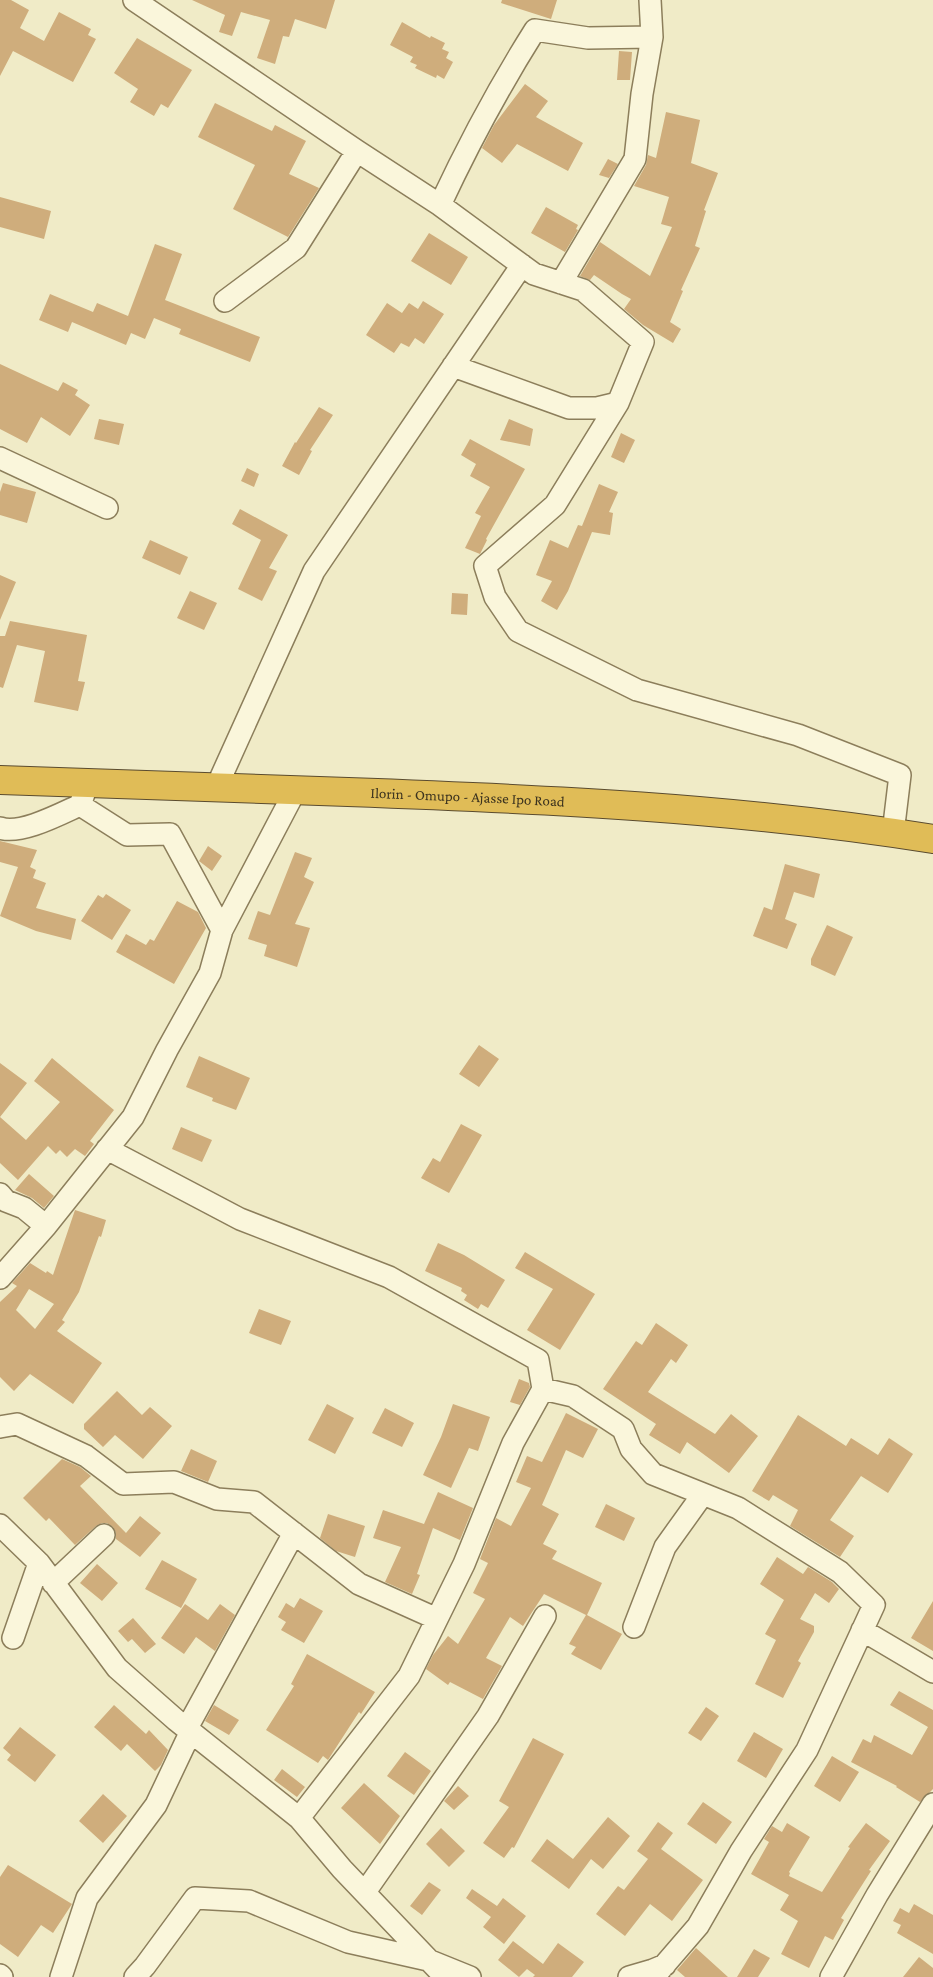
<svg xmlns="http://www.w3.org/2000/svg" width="933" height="1977" viewBox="0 0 933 1977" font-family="'Crimson Pro',serif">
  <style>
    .building { fill: #cfad7c; fill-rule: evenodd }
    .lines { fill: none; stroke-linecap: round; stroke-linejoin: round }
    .minor-casing { stroke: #8c7e5b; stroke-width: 24 }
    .highway-casing { stroke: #5a4b2f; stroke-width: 30 }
    .minor { stroke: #faf6db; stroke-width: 21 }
    .highway { stroke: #e0bc57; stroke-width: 28 }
    .labels { text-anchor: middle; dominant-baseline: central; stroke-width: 5; stroke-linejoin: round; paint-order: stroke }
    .street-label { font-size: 15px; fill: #3c331f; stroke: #f7f3d7 }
  </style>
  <rect width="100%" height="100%" fill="#f0ebc7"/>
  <path class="building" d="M 0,0 L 11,0 L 29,10 L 20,28 L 44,41 L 59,12 L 91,29 L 88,35 L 96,39 L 73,82 L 13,51 L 0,76 Z
    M 192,0 L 335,0 L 326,29 L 295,19 L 289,37 L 283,36 L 275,64 L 257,58 L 270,20 L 241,12 L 232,36 L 219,32 L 225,15 Z
    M 502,0 L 557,0 L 551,19 L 501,3 Z
    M 402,22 L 430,38 L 431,36 L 445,43 L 442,49 L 449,52 L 446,58 L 453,62 L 444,79 L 437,75 L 436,78 L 415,68 L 417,65 L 410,62 L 413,57 L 390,45 Z
    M 137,38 L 192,70 L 168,108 L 161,104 L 154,116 L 130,102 L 138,89 L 114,73 Z
    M 619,51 L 632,52 L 630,80 L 617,80 Z
    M 525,84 L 548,101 L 536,117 L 583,143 L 568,171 L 517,144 L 502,163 L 482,148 L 494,125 Z
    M 215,103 L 272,131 L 275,125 L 306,141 L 289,174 L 319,188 L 288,237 L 233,209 L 255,165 L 198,137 Z
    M 666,112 L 700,120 L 691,163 L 718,173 L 704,210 L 706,211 L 695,246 L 700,248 L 681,290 L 683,291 L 670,322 L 681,329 L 673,343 L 643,325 L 624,309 L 631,299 L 622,294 L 594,275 L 590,280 L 580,276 L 600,242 L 650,276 L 672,227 L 661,224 L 669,197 L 634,186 L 646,165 L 648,155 L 656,158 Z
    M 608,159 L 618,164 L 609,178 L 599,175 Z
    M 0,197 L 51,211 L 44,239 L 0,227 Z
    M 546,207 L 578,225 L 576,229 L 578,230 L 565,252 L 531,233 Z
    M 429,233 L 468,257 L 451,285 L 411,261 Z
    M 155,244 L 182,254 L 165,300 L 260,337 L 250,362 L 179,334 L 181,329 L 154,318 L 145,339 L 131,333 L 126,345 L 72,322 L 68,332 L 39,320 L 50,294 L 93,312 L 97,303 L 128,316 Z
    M 423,301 L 444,314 L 424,344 L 415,338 L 409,347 L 401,343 L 394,353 L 366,335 L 387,303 L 402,313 L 409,303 L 418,309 Z
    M 0,364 L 58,391 L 63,382 L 78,390 L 75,395 L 90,405 L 70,436 L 41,417 L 27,443 L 0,429 Z
    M 319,407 L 333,415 L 310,450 L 312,451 L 299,475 L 282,466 L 295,442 L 296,443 Z
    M 99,419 L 124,424 L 119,445 L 94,439 Z
    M 509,419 L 533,429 L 530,446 L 500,440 Z
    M 621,433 L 635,440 L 624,463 L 611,457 Z
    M 470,439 L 525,469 L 486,539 L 487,540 L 480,554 L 465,548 L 481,516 L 475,513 L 490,487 L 470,476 L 476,464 L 461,455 Z
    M 247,468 L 259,474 L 254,487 L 241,481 Z
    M 3,483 L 36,492 L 27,523 L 0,515 L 0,492 Z
    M 599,484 L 618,492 L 609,512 L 613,513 L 610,535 L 592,532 L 568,591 L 557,610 L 541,601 L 552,581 L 536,575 L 550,540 L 568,548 L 578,525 L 582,526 Z
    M 240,509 L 288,535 L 269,568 L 277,571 L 262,601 L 238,589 L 261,540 L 232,524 Z
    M 150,540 L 188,557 L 180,575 L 142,558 Z
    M 0,575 L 16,582 L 0,620 Z
    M 190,591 L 217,603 L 204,630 L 177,618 Z
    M 452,593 L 468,594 L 467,615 L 451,614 Z
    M 10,621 L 87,635 L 78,681 L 85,682 L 78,711 L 34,702 L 45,651 L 17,645 L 3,688 L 0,687 L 0,636 L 5,636 Z
    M 0,841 L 37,850 L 30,867 L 36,870 L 33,878 L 46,883 L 36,908 L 76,919 L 71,940 L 36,931 L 0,916 L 18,867 L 0,862 Z
    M 208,846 L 222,856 L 212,871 L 199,861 Z
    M 295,852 L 312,858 L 304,877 L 314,882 L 295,924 L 310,928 L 297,967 L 264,956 L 267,945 L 248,939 L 258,911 L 270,915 Z
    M 785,864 L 820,874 L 814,898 L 794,892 L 785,919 L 797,924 L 787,949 L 753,936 L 764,907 L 772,910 Z
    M 106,894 L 131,910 L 112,940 L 81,921 L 98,895 L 103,898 Z
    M 177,901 L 198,912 L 206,928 L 174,984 L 116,952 L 126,934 L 146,945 L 150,939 L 154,941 Z
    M 827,925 L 853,937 L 835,976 L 811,965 L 811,959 Z
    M 479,1045 L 499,1059 L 479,1087 L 459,1074 Z
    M 199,1056 L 250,1078 L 236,1110 L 212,1101 L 213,1098 L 186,1087 Z
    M 52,1058 L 114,1110 L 90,1141 L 94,1144 L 85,1156 L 75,1149 L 67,1157 L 60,1150 L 56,1154 L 48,1146 L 18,1180 L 0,1163 L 0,1063 L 27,1083 L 0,1117 L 26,1140 L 60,1102 L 34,1081 Z
    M 461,1124 L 482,1135 L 449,1193 L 421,1178 L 433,1158 L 440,1162 Z
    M 181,1127 L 212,1140 L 202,1162 L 172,1149 Z
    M 29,1174 L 54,1196 L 44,1208 L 32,1198 L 15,1190 Z
    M 75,1210 L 106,1220 L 101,1237 L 99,1236 L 79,1292 L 62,1320 L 65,1322 L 57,1331 L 102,1363 L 73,1404 L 30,1374 L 14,1391 L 0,1377 L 0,1302 L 17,1286 L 12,1283 L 30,1263 L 46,1273 L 47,1271 L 53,1275 ZM 29,1289 L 54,1304 L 35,1329 L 16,1310 Z
    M 438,1243 L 464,1255 L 505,1280 L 488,1308 L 481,1304 L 478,1309 L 464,1300 L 467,1295 L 461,1291 L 462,1288 L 425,1271 Z
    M 525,1252 L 595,1294 L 560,1350 L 527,1330 L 553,1289 L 515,1268 Z
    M 259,1309 L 291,1321 L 281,1345 L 249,1333 Z
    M 656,1323 L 688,1345 L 676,1363 L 671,1359 L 648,1392 L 715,1434 L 731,1414 L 758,1436 L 729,1473 L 687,1442 L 680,1454 L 649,1435 L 656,1424 L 603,1389 L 636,1341 L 642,1345 Z
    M 519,1379 L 529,1383 L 530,1387 L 520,1405 L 510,1402 Z
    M 117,1391 L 142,1415 L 150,1407 L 172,1426 L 143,1459 L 115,1435 L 103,1447 L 84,1429 L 84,1424 Z
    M 327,1404 L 354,1418 L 335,1454 L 308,1440 Z
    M 453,1404 L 490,1417 L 478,1451 L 469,1448 L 451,1488 L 423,1475 L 441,1437 Z
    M 385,1408 L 414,1423 L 402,1447 L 372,1433 Z
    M 566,1413 L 598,1429 L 583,1458 L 566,1450 L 542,1505 L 559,1514 L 543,1544 L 557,1551 L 552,1559 L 602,1583 L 587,1615 L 622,1634 L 601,1670 L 571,1654 L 576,1647 L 569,1644 L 586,1615 L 544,1594 L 523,1626 L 510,1617 L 486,1658 L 502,1666 L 483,1699 L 450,1682 L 448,1685 L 426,1669 L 433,1655 L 448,1636 L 458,1644 L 485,1599 L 473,1593 L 488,1563 L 480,1559 L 496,1518 L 511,1526 L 531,1488 L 516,1482 L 527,1456 L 542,1462 Z
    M 798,1415 L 846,1446 L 851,1438 L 878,1455 L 889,1438 L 913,1454 L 888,1493 L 861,1476 L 830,1520 L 854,1536 L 840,1557 L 790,1526 L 798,1510 L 773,1495 L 769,1501 L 752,1491 Z
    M 191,1449 L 217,1461 L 208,1482 L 181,1471 Z
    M 62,1459 L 80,1467 L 91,1476 L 80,1486 L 126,1533 L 140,1516 L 161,1533 L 140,1557 L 116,1539 L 116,1533 L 113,1527 L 107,1523 L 102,1523 L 96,1526 L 75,1545 L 49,1518 L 46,1521 L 23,1498 Z
    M 438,1492 L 473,1508 L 460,1540 L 433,1528 L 417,1574 L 420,1575 L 412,1594 L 385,1582 L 401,1547 L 373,1538 L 383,1510 L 424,1524 Z
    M 606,1504 L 635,1518 L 624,1541 L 595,1527 Z
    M 328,1514 L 365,1526 L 355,1557 L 336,1551 L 320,1538 Z
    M 777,1557 L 803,1574 L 808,1567 L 832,1582 L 839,1589 L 829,1603 L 815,1593 L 800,1619 L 814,1626 L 814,1632 L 798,1661 L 801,1663 L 783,1698 L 755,1684 L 776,1640 L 765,1634 L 784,1600 L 760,1584 Z
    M 162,1560 L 197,1579 L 181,1608 L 145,1589 Z
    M 97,1564 L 118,1583 L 102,1601 L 80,1583 Z
    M 300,1598 L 323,1611 L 304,1643 L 281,1630 L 286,1622 L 278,1617 L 286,1603 L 294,1608 Z
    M 933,1601 L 933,1651 L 911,1638 Z
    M 185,1604 L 208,1620 L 220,1604 L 235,1615 L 215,1651 L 196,1637 L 184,1654 L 161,1638 Z
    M 133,1618 L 156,1644 L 145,1653 L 132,1639 L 128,1642 L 118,1631 Z
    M 307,1654 L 375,1692 L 361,1714 L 359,1712 L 328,1760 L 323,1756 L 318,1763 L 266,1730 L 294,1686 L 291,1684 Z
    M 899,1691 L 933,1710 L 933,1789 L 920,1802 L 896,1787 L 897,1786 L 851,1762 L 863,1739 L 871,1743 L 874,1735 L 912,1755 L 928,1727 L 890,1705 Z
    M 114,1705 L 146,1734 L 149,1730 L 168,1750 L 161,1765 L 155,1771 L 127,1744 L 121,1751 L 94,1727 Z
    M 214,1705 L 239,1720 L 229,1735 L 205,1721 Z
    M 706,1707 L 719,1716 L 701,1741 L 688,1733 Z
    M 20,1727 L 56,1755 L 35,1782 L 7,1760 L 11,1755 L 3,1748 Z
    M 754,1732 L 783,1749 L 766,1778 L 737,1761 Z
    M 533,1738 L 564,1754 L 514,1848 L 512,1847 L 504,1858 L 483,1843 L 509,1807 L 499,1801 Z
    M 405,1752 L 431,1771 L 414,1795 L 387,1776 Z
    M 832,1756 L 859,1772 L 840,1802 L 814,1786 Z
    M 282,1769 L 305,1787 L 297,1797 L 274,1780 Z
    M 364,1783 L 400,1816 L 380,1844 L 341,1808 Z
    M 458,1786 L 469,1796 L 454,1810 L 444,1801 Z
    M 103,1794 L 127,1816 L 103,1843 L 79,1821 Z
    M 703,1802 L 732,1822 L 716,1844 L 687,1824 Z
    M 608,1817 L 630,1836 L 603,1869 L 591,1859 L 569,1889 L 531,1861 L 547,1839 L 573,1859 Z
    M 658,1822 L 673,1833 L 661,1849 L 703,1880 L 672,1921 L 650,1904 L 625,1936 L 596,1914 L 618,1886 L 624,1890 L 648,1859 L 637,1851 Z
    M 787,1823 L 810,1837 L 789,1872 L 790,1873 L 789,1876 L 822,1892 L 850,1848 L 848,1847 L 866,1823 L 890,1841 L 869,1870 L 871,1871 L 841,1918 L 844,1920 L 833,1940 L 825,1936 L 809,1968 L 781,1954 L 798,1921 L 780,1910 L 789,1895 L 751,1874 L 769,1842 L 764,1839 L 772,1826 L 782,1832 Z
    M 441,1828 L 465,1851 L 449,1867 L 426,1844 Z
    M 8,1865 L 72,1904 L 53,1933 L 41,1925 L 18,1957 L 0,1944 L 0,1877 Z
    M 429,1882 L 441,1890 L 422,1915 L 410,1906 Z
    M 472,1889 L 497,1906 L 503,1898 L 526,1916 L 504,1944 L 483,1927 L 491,1917 L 466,1898 Z
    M 914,1904 L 933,1915 L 933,1954 L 897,1933 L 901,1925 L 893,1921 L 900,1908 L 909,1913 Z
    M 513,1941 L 543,1964 L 558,1943 L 584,1962 L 572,1977 L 533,1977 L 535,1975 L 527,1969 L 519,1977 L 498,1960 Z
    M 696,1948 L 728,1977 L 685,1977 L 677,1970 Z
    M 754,1949 L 770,1958 L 758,1977 L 737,1977 Z
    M 919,1957 L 933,1968 L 933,1977 L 903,1977 Z"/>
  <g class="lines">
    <g class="minor-casing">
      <path id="minor" d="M 134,0 L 357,151 L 440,205 L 534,274 L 583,290 L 643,342 L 618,403 L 555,505 L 485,566 L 495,597 L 518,631 L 637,690 L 798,735 L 900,775 L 893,833
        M 440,205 C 468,145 499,87 535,30 L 588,38 L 652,37
        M 561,283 L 635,159 L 642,94 L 652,37 L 650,0
        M 225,301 L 296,248 L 357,151
        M 453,366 L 569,408 L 597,408 L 618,403
        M 0,458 L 107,508
        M 88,783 L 80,805 L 127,835 L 170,834 L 222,930
        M 216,788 L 314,571 L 522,265
        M 0,828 C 21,835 60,814 80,805
        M 107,1149 L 240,1219 L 389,1277 L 538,1360 L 543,1389
        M 0,1194 L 6,1201 L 24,1208 L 46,1226 L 0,1278
        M 46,1226 L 133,1117 L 167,1050 L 210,973 L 222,930 L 295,791
        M 0,1427 L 17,1424 L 86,1456 L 123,1484 L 174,1482 L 217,1499 L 254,1502 L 359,1584 L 437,1619
        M 0,1525 L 39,1563 L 117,1668 L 176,1720 L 299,1818 L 342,1869 L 445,1977
        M 53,1583 L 104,1535
        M 634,1627 L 665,1547 L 703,1494
        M 862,1630 L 933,1672
        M 13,1638 L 39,1563
        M 187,1728 L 294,1533
        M 299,1818 L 409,1676 L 464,1564 L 513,1443 L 543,1389 L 573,1396 L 623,1429 L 631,1449 L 653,1474 L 738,1508 L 840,1572 L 874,1605 L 807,1750 L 741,1851 L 698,1926 L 654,1977
        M 365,1892 L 488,1716 L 545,1616
        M 0,1975 L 2,1977
        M 61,1977 L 87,1898 L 156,1805 L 191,1731
        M 135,1977 L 145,1966 L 195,1898 L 249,1901 L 348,1942 L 428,1960 L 470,1977
        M 629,1977 L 653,1970 L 665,1965
        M 831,1977 L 877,1895 L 933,1804"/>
    </g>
    <g class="highway-casing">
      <g id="highway">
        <path id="s1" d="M 0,780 C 116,784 232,788 348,792 C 543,799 740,808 933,839"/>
      </g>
    </g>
    <use href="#minor" class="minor"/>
    <use href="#highway" class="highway"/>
  </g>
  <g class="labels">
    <g class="street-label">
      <text stroke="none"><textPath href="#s1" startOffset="468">Ilorin - Omupo - Ajasse Ipo Road</textPath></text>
    </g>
  </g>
</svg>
